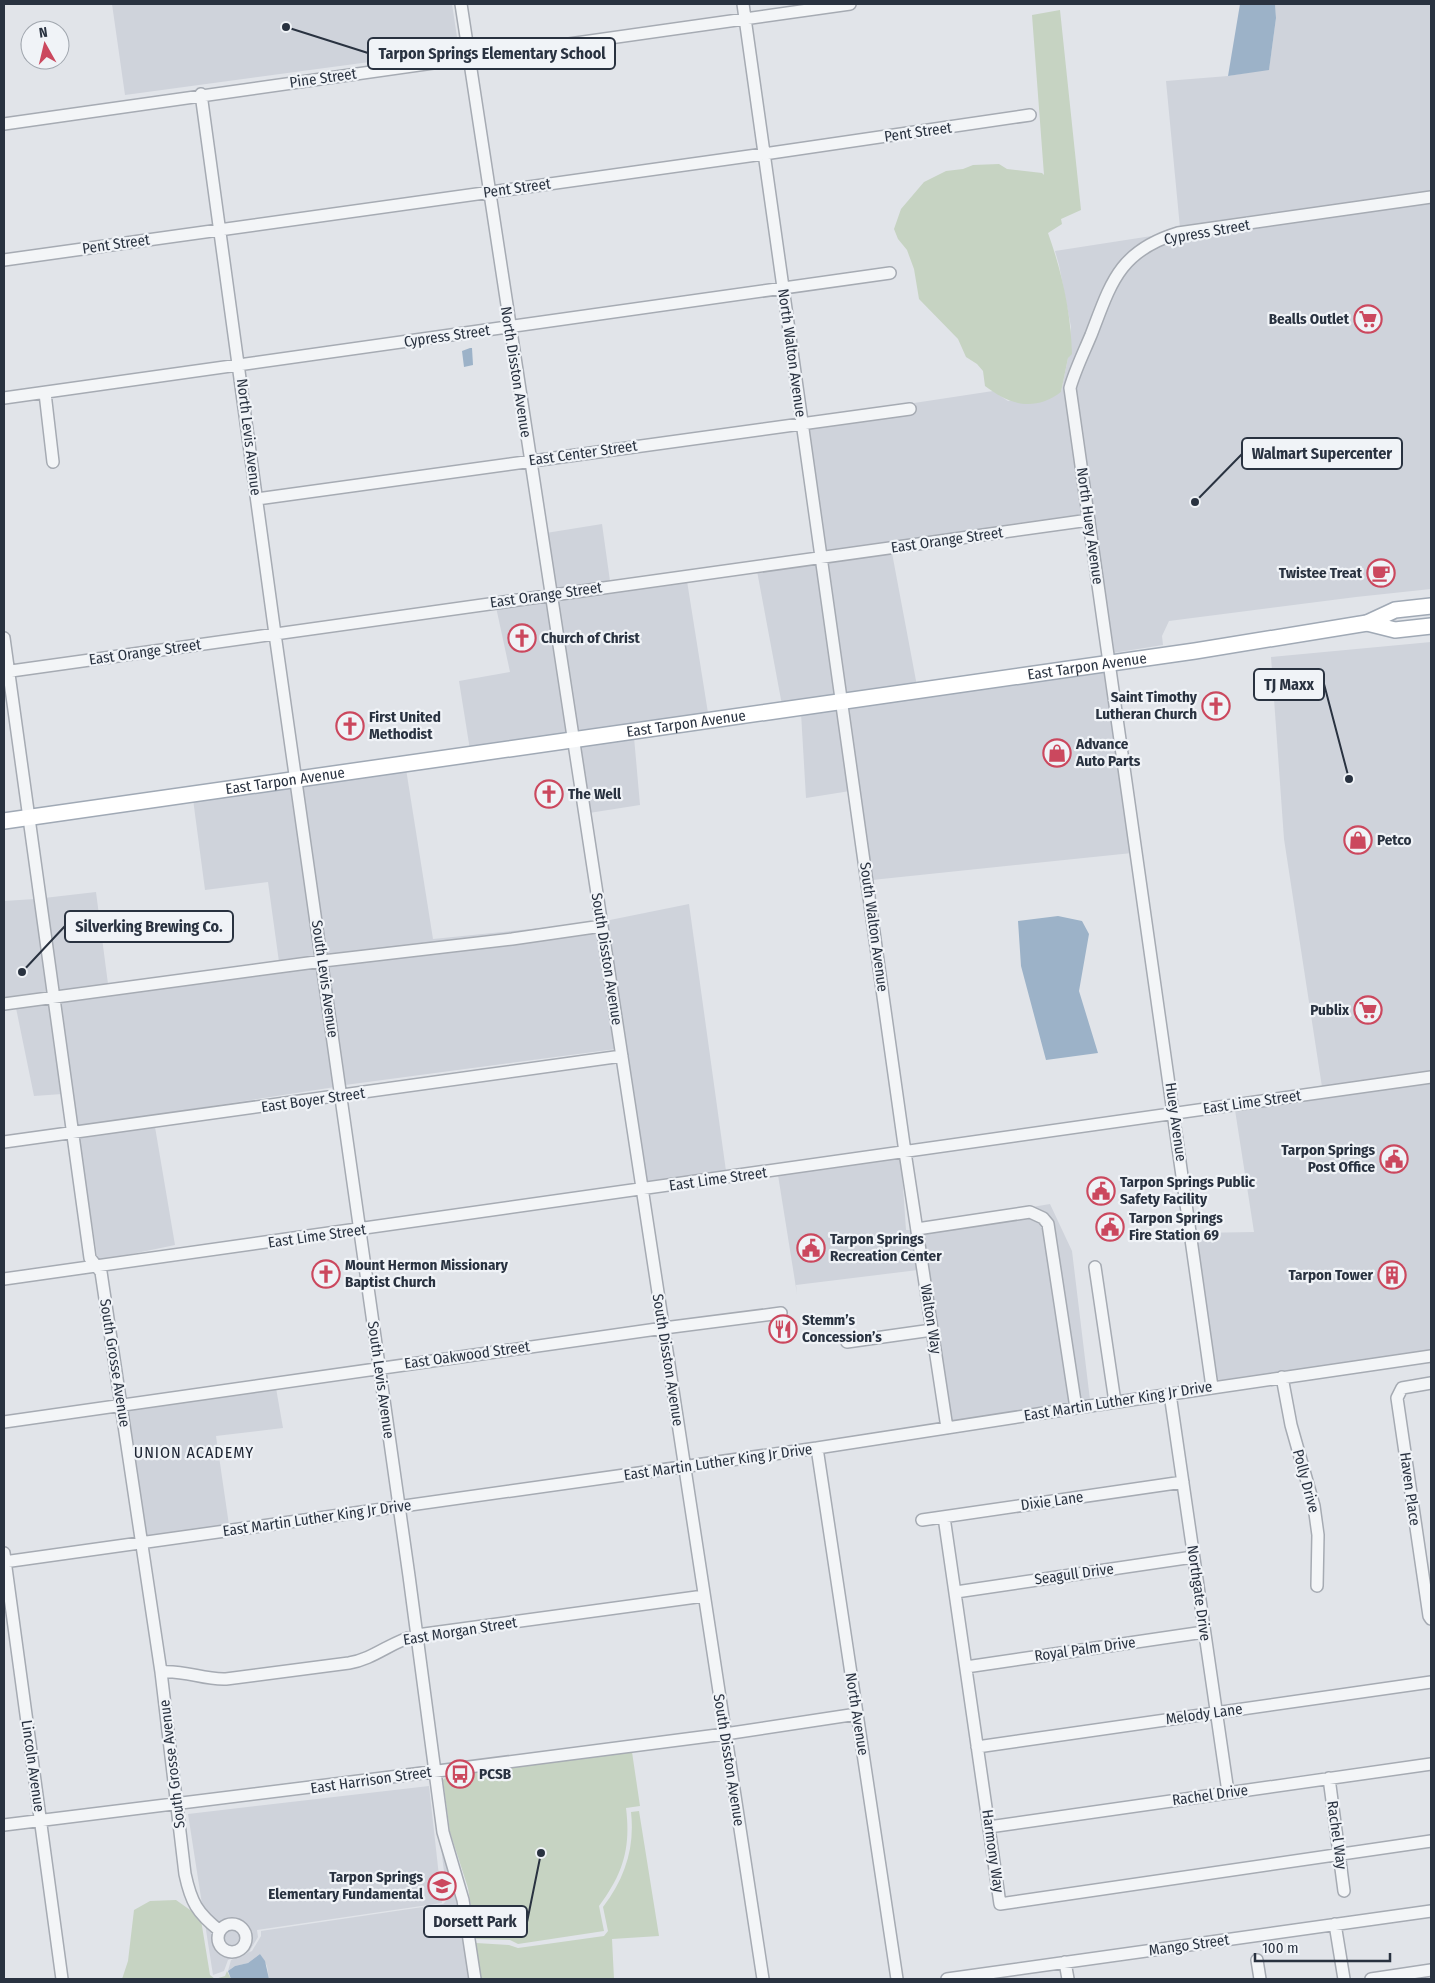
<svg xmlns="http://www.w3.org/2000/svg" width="1435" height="1983" viewBox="0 0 1435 1983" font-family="'Fira Sans Condensed',sans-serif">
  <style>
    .built { fill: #cfd3db }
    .green { fill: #c6d3c2 }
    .water { fill: #9cb2c8 }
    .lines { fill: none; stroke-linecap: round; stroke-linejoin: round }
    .minor-casing { stroke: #a6abb3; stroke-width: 14 }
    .major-casing { stroke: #a0a9b5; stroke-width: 18 }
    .minor { stroke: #f3f5f7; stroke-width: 11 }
    .major { stroke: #fff; stroke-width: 15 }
    .labels { text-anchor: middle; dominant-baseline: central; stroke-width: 4.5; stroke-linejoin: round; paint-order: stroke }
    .street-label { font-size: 15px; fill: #293240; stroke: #f0f3f7 }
    .poi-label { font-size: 15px; font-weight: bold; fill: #293240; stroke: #f0f3f7; text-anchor: start }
    .neighbourhood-label { font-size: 16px; letter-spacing: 1px; fill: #1c2331; stroke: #f0f3f7 }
    .leader { fill: none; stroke: #293240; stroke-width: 2 }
    .callout-dot { fill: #293240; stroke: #f0f3f7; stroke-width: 2 }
    .callout { fill: #f0f3f7; stroke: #293240; stroke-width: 2 }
    .callout-label { font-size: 16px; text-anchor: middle; font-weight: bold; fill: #293240 }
  </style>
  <rect width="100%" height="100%" fill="#e1e4e9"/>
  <path class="built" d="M 112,4 L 452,4 L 459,50 L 125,95 Z
    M 1275,4 L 1431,4 L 1431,192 L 1180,228 L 1166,81 L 1228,76 L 1269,69 L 1276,18 Z
    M 1431,203 L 1431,589 L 1356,597 L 1169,621 L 1162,636 L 1163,645 L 1113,653 L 1075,389 L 1116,285 L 1135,261 L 1151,249 L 1173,240 Z
    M 1158,235 L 1147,240 L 1129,253 L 1114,269 L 1107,280 L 1065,384 L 1083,516 L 825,551 L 808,427 L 915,413 L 914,403 L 993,391 L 1008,401 L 1061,392 L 1068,358 L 1071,327 L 1059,265 L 1055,251 Z
    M 602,524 L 610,581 L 555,588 L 546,533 Z
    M 892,553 L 917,686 L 846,696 L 827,561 Z
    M 818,562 L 836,698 L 782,705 L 757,571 Z
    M 687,581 L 708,713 L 633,723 L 633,726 L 578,734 L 556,599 Z
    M 547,600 L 568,733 L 470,750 L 459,681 L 510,672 L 496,607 Z
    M 1431,642 L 1430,657 L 1431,667 L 1431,1072 L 1322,1087 L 1284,839 L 1271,657 Z
    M 1101,669 L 1107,676 L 1132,853 L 872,880 L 847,707 Z
    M 838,708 L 850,791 L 806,798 L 801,713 Z
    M 634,737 L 640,805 L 589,813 L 579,745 Z
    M 406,769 L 433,939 L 580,924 L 327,955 L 301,783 Z
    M 292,784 L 317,956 L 279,962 L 268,882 L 205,890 L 193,799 Z
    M 96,892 L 108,984 L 57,992 L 44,898 Z
    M 35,899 L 48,993 L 4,999 L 4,901 Z
    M 689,904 L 726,1171 L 646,1183 L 605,921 Z
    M 598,932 L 616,1049 L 345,1085 L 328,965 L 504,945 Z
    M 319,967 L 335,1087 L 153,1115 L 153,1117 L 76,1127 L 59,1002 Z
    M 50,1004 L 62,1094 L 34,1096 L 16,1008 Z
    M 1431,1083 L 1431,1350 L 1216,1381 L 1196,1233 L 1254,1232 L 1235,1110 Z
    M 155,1127 L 175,1245 L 98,1261 L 78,1137 Z
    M 901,1158 L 906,1230 L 912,1230 L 918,1270 L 796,1285 L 797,1294 L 778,1175 Z
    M 1050,1204 L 1072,1251 L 1090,1400 L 1079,1402 L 1045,1213 L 1032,1207 Z
    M 1030,1217 L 1040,1222 L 1044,1227 L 1070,1403 L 951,1422 L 922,1234 Z
    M 276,1388 L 283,1428 L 216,1436 L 229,1525 L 145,1536 L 126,1410 Z
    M 429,1786 L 442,1903 L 257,1930 L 258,1937 L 249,1952 L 228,1960 L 224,1971 L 213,1975 L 188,1814 Z
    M 439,1831 L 448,1859 L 471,1979 L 269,1979 L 267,1966 L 260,1954 L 248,1963 L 235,1966 L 228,1971 L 231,1960 L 252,1951 L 261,1936 L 261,1931 L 443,1904 L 446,1901 L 447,1896 Z"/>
  <path class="green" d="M 1060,10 L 1081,210 L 1061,219 L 1062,224 L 1048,233 C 1062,272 1071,313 1072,354 L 1068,358 L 1061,392 C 1034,412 1010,405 985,386 L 983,371 L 977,364 L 966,357 L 958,339 L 919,299 L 914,269 L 907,250 L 898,239 L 894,229 L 901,209 L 924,182 L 946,171 L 963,169 L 973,165 L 999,164 L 1007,169 L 1042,173 L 1044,175 L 1032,15 Z
    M 632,1752 L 640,1806 L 626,1808 C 631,1848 623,1874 599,1906 L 604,1931 L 518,1944 L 510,1940 L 476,1939 L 468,1888 L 450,1832 L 443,1780 L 448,1775 Z
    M 639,1811 L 659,1936 L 612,1939 L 614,1979 L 480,1979 L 474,1942 L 476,1943 L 509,1945 L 518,1948 L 604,1936 L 608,1931 L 603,1907 C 625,1878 635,1848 631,1812 Z
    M 176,1900 L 193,1912 L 201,1920 L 210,1975 L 215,1979 L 225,1976 L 227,1971 L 231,1979 L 122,1979 L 128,1961 L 134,1910 L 150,1901 Z"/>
  <path class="water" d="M 1240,4 L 1275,4 L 1276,18 L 1269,70 L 1228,76 Z
    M 470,348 L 472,348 L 473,365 L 464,367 L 462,351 Z
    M 1058,916 L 1082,921 L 1089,934 L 1079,991 L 1098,1053 L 1046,1060 L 1021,966 L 1018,921 Z
    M 260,1954 L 265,1961 L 269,1979 L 231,1979 L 228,1971 L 235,1966 L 248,1963 Z"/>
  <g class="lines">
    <g class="minor-casing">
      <path id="minor" d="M 461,4 L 763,1979
        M 743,4 L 905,1152 L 947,1428
        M 201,94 L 275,634 L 409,1576 L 443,1832 L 463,1900 L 475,1979
        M 4,124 L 850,4
        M 4,260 L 764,154 L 1030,115
        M 45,393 L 53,462
        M 4,398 L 890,273
        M 257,499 L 910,409
        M 4,638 L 90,1258 L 101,1272 L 161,1672 L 185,1874 C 191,1902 197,1913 220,1931
        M 4,672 L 1089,520
        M 4,1004 L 323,961 L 512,939 L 602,926
        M 4,1142 L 622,1056
        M 917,1229 L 1030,1212 L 1043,1218 L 1048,1224 L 1076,1408
        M 1095,1267 L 1115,1402
        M 4,1279 L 1431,1077
        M 847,1342 L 932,1330
        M 1282,1377 L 1291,1425 L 1314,1506 L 1318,1535 L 1317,1586
        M 1431,1383 L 1402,1388 L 1397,1398 L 1429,1616 L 1431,1619
        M 1212,1387 L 1070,388 C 1075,370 1084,352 1091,335 C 1111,283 1119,251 1178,233 L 1431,197
        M 1170,1394 L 1228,1792
        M 4,1422 L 664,1328 L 781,1313
        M 817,1448 L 897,1979
        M 944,1517 L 1000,1904 L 1431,1841
        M 922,1520 L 1183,1482
        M 4,1553 L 62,1979
        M 4,1562 L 817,1448 L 1076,1408 L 1431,1356
        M 956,1592 L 1193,1557
        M 966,1667 L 1204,1632
        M 161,1672 C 186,1670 203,1680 226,1679 L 349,1663 C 374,1659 392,1641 417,1635 L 704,1596
        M 977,1747 L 1431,1682
        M 1329,1778 L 1344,1891
        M 4,1825 L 391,1777 L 725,1734 L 857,1714
        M 989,1827 L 1431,1764
        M 1335,1924 L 1344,1979
        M218 1938a14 14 0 1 1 28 0a14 14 0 1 1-28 0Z
        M 1257,1960 L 1260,1979
        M 1065,1962 L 1068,1979
        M 947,1979 L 1431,1911
        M 1371,1979 L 1431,1970"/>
    </g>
    <g class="major-casing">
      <g id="major">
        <path d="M 1367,623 L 1395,630 L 1431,626"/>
        <path id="s1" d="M 4,821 L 1195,651 L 1367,623 L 1395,610 L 1431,606"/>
      </g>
    </g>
    <use href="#minor" class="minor"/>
    <use href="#major" class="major"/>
  </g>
  <defs>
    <g id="supermarket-ring" transform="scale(1.4375)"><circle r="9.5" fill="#f0f3f7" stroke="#cb485e" stroke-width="1.5"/><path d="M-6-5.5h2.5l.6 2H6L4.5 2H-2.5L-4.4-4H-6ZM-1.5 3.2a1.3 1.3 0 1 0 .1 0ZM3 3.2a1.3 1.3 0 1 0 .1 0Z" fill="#cb485e"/></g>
    <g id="cafe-ring" transform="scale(1.4375)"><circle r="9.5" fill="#f0f3f7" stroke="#cb485e" stroke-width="1.5"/><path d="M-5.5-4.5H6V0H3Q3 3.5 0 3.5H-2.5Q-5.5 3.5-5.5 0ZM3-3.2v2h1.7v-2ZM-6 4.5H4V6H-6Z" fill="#cb485e"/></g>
    <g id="church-ring" transform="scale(1.4375)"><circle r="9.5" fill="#f0f3f7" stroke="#cb485e" stroke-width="1.5"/><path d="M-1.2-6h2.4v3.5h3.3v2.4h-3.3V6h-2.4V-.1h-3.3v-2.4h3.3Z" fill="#cb485e"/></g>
    <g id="shop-ring" transform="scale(1.4375)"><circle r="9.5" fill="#f0f3f7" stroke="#cb485e" stroke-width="1.5"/><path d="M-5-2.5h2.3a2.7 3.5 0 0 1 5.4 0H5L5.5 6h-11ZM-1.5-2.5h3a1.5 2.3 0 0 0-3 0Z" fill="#cb485e"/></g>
    <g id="civic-ring" transform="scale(1.4375)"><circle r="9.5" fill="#f0f3f7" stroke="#cb485e" stroke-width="1.5"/><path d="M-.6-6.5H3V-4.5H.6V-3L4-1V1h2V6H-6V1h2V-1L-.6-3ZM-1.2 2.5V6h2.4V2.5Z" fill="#cb485e"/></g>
    <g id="building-ring" transform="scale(1.4375)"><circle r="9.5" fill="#f0f3f7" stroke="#cb485e" stroke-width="1.5"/><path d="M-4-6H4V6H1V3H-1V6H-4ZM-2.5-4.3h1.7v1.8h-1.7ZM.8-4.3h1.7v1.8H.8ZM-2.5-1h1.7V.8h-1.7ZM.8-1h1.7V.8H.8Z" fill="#cb485e"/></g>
    <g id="restaurant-ring" transform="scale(1.4375)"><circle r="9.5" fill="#f0f3f7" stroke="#cb485e" stroke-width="1.5"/><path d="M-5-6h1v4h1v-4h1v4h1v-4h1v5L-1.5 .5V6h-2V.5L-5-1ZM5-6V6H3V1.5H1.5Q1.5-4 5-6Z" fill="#cb485e"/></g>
    <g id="bus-ring" transform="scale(1.4375)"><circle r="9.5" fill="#f0f3f7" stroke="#cb485e" stroke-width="1.5"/><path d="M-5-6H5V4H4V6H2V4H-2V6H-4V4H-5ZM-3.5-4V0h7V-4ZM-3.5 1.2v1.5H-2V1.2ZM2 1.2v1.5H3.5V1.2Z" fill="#cb485e"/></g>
    <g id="school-ring" transform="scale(1.4375)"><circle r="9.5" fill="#f0f3f7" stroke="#cb485e" stroke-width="1.5"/><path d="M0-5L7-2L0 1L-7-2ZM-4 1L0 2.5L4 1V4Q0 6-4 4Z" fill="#cb485e"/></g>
  </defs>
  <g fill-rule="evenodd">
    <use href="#supermarket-ring" x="1368" y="319"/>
    <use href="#cafe-ring" x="1381" y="573"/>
    <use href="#church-ring" x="522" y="638"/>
    <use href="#church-ring" x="1216" y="706"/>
    <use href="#church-ring" x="350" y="726"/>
    <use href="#shop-ring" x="1057" y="753"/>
    <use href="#church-ring" x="549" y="794"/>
    <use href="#shop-ring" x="1358" y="840"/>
    <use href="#supermarket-ring" x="1368" y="1010"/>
    <use href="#civic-ring" x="1394" y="1159"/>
    <use href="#civic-ring" x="1101" y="1191"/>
    <use href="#civic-ring" x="1110" y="1227"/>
    <use href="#civic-ring" x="811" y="1248"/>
    <use href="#church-ring" x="326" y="1274"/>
    <use href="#building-ring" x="1392" y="1275"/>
    <use href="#restaurant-ring" x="783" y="1329"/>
    <use href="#bus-ring" x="460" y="1774"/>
    <use href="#school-ring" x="442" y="1886"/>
  </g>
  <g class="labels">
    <g class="street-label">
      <text transform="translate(323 78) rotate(-8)">Pine Street</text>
      <text transform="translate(918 132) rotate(-8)">Pent Street</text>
      <text transform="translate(517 188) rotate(-8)">Pent Street</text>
      <text transform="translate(1207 232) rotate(-10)">Cypress Street</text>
      <text transform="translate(116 244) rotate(-8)">Pent Street</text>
      <text transform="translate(447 336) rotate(-8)">Cypress Street</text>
      <text transform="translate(792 353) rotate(82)">North Walton Avenue</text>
      <text transform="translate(516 372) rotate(81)">North Disston Avenue</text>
      <text transform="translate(249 437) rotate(83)">North Levis Avenue</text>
      <text transform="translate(583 453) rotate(-8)">East Center Street</text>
      <text transform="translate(1090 526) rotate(82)">North Huey Avenue</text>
      <text transform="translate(947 540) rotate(-8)">East Orange Street</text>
      <text transform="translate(546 595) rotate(-8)">East Orange Street</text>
      <text transform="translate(145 652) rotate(-8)">East Orange Street</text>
      <text stroke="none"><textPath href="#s1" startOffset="1094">East Tarpon Avenue</textPath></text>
      <text stroke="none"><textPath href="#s1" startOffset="689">East Tarpon Avenue</textPath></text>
      <text stroke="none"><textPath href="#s1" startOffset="284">East Tarpon Avenue</textPath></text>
      <text transform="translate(874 927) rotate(82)">South Walton Avenue</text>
      <text transform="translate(607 959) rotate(81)">South Disston Avenue</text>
      <text transform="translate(325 979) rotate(82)">South Levis Avenue</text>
      <text transform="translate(313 1100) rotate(-8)">East Boyer Street</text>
      <text transform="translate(1252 1102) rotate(-8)">East Lime Street</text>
      <text transform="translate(1176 1122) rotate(82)">Huey Avenue</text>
      <text transform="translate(718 1179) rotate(-8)">East Lime Street</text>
      <text transform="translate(317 1236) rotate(-8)">East Lime Street</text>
      <text transform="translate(931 1319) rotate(81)">Walton Way</text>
      <text transform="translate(467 1355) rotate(-8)">East Oakwood Street</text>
      <text transform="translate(668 1360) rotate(81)">South Disston Avenue</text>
      <text transform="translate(115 1363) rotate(81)">South Grosse Avenue</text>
      <text transform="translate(381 1380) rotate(82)">South Levis Avenue</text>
      <text transform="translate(1118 1401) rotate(-9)">East Martin Luther King Jr Drive</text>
      <text transform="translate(718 1462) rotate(-8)">East Martin Luther King Jr Drive</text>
      <text transform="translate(1306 1481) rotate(75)">Polly Drive</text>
      <text transform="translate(1410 1489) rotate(82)">Haven Place</text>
      <text transform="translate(1052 1501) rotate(-8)">Dixie Lane</text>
      <text transform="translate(317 1518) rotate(-8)">East Martin Luther King Jr Drive</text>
      <text transform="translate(1074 1574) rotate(-8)">Seagull Drive</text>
      <text transform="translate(1199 1593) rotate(82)">Northgate Drive</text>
      <text transform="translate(460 1631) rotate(-9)">East Morgan Street</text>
      <text transform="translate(1085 1649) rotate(-8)">Royal Palm Drive</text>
      <text transform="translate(857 1714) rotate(81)">North Avenue</text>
      <text transform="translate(1204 1714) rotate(-8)">Melody Lane</text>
      <text transform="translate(729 1760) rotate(81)">South Disston Avenue</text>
      <text transform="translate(172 1764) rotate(-97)">South Grosse Avenue</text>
      <text transform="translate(33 1766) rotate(82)">Lincoln Avenue</text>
      <text transform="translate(371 1780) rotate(-8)">East Harrison Street</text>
      <text transform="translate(1210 1795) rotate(-8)">Rachel Drive</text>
      <text transform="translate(1337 1835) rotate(82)">Rachel Way</text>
      <text transform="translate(993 1851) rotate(82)">Harmony Way</text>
      <text transform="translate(1189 1945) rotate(-8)">Mango Street</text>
    </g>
    <g class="poi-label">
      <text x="1349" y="319" text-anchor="end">Bealls Outlet</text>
      <text x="1362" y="573" text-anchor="end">Twistee Treat</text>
      <text x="541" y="638">Church of Christ</text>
      <text x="1197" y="697" text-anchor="end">Saint Timothy<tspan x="1197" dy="17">Lutheran Church</tspan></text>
      <text x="369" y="717">First United<tspan x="369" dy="17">Methodist</tspan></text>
      <text x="1076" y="744">Advance<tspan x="1076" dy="17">Auto Parts</tspan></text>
      <text x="568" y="794">The Well</text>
      <text x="1377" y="840">Petco</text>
      <text x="1349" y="1010" text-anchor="end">Publix</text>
      <text x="1375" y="1150" text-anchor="end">Tarpon Springs<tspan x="1375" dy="17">Post Office</tspan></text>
      <text x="1120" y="1182">Tarpon Springs Public<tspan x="1120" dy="17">Safety Facility</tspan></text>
      <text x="1129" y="1218">Tarpon Springs<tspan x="1129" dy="17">Fire Station 69</tspan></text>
      <text x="830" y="1239">Tarpon Springs<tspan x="830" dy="17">Recreation Center</tspan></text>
      <text x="345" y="1265">Mount Hermon Missionary<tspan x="345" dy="17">Baptist Church</tspan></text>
      <text x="1373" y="1275" text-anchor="end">Tarpon Tower</text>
      <text x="802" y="1320">Stemm’s<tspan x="802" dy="17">Concession’s</tspan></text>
      <text x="479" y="1774">PCSB</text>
      <text x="423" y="1877" text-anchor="end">Tarpon Springs<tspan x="423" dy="17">Elementary Fundamental</tspan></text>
    </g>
    <g class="neighbourhood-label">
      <text x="194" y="1452">UNION ACADEMY</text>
    </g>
  </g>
  <path class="leader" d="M286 27L368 53M1195 502L1242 454M1349 779L1324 684M22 972L65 926M541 1853L527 1922"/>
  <g class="callout-dot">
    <circle cx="286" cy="27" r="5"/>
    <circle cx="1195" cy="502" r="5"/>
    <circle cx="1349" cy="779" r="5"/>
    <circle cx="22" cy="972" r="5"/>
    <circle cx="541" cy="1853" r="5"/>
  </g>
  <g class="callout">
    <rect x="368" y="38" width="247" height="31" rx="5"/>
    <rect x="1242" y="438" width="160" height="31" rx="5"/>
    <rect x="1254" y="669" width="70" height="31" rx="5"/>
    <rect x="65" y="911" width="168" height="31" rx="5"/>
    <rect x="424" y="1906" width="103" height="31" rx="5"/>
  </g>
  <g class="callout-label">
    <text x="492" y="59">Tarpon Springs Elementary School</text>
    <text x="1322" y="459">Walmart Supercenter</text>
    <text x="1289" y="690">TJ Maxx</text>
    <text x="149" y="932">Silverking Brewing Co.</text>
    <text x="475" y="1927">Dorsett Park</text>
  </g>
  <rect width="1435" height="1983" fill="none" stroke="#293240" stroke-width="10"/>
  <g transform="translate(45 45) rotate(352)"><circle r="24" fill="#f0f3f7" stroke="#a0a6ae"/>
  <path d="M0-4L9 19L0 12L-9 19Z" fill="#cb485e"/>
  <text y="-8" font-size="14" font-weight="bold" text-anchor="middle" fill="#293240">N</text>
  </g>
  <path d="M1255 1953v8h135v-8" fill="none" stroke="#293240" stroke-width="2.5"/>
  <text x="1262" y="1953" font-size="15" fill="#293240" stroke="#f0f3f7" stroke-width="4" paint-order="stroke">100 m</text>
</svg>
